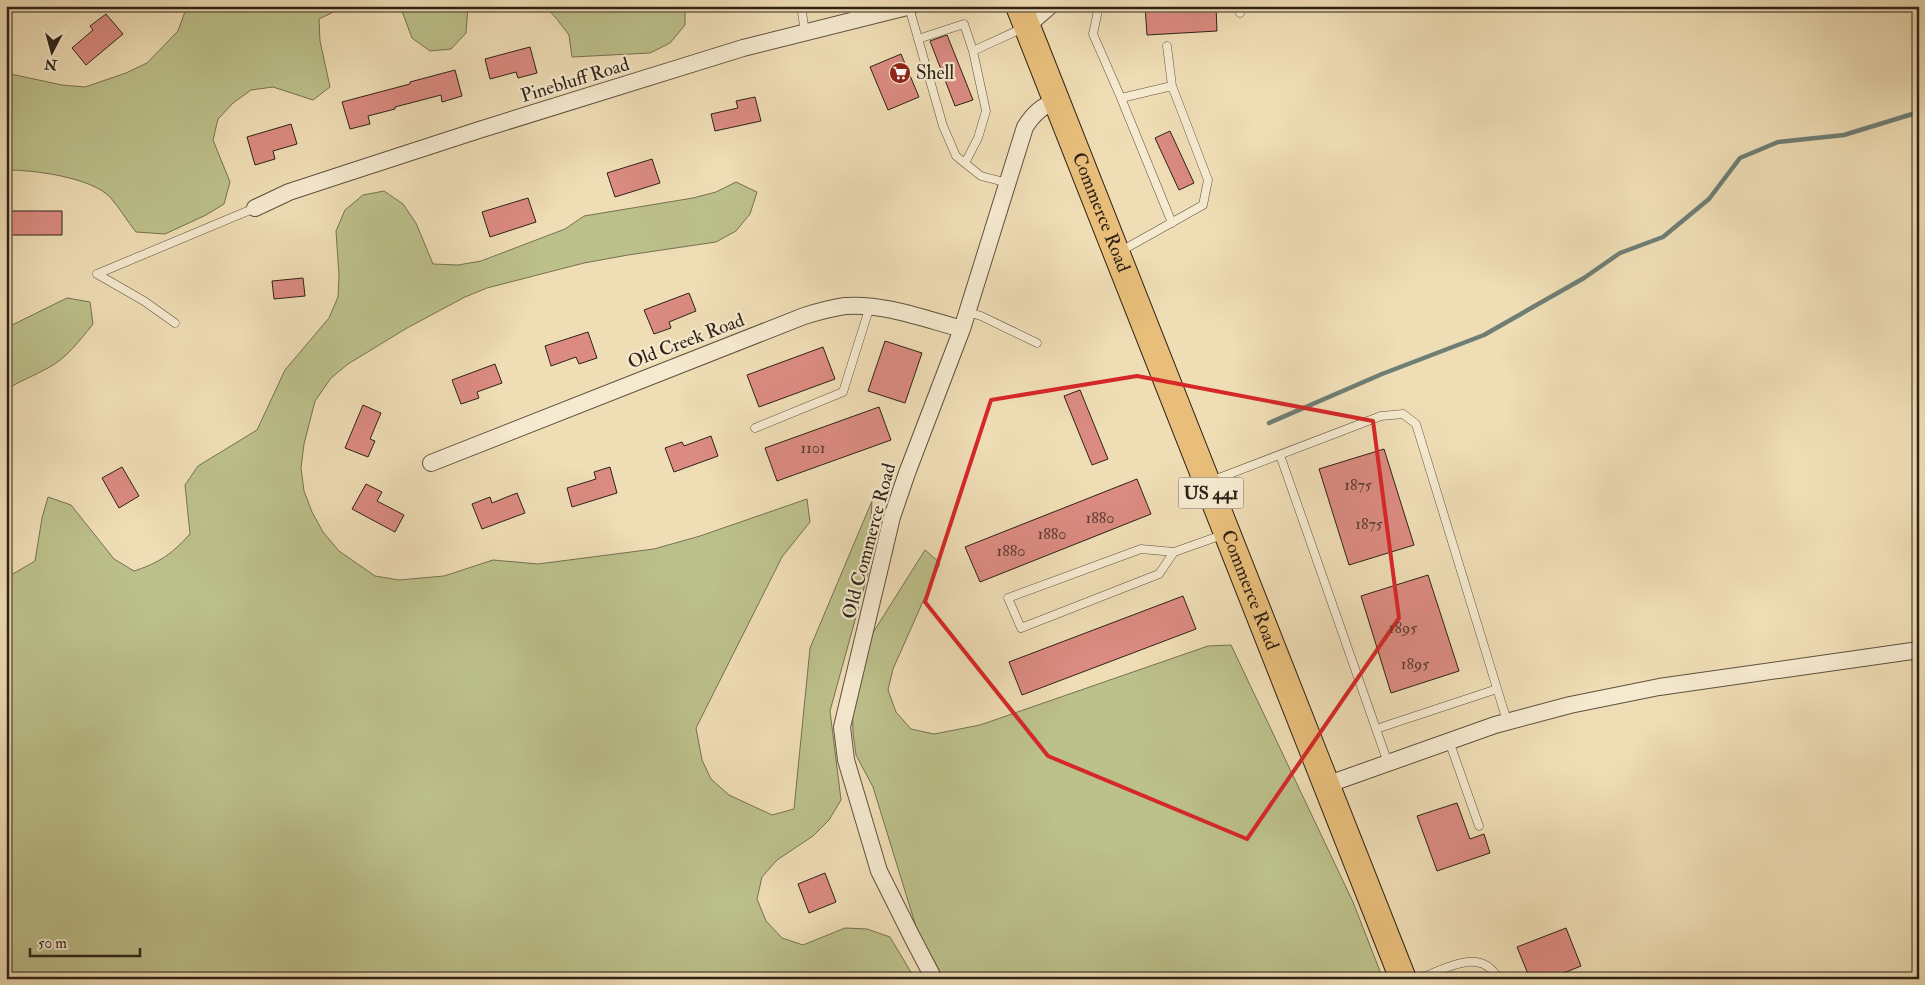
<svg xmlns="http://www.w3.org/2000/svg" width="1925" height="985" viewBox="0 0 1925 985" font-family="'IM FELL Double Pica',serif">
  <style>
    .green { fill: #bcc08b; stroke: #757150 }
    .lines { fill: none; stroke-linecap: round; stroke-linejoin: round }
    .stream { stroke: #6f7e74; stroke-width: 4.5 }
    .building { fill: #db8b81; stroke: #2e2216 }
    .service-casing { stroke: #5e513e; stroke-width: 9 }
    .minor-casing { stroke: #5e513e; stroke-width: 18 }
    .trunk-casing { stroke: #2e2216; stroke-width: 28 }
    .service { stroke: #f5e9cf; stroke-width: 8 }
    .minor { stroke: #f5e9cf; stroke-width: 16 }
    .trunk { stroke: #e8be7a; stroke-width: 26 }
    .marked { fill: none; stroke: #d62828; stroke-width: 4; stroke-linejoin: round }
    .labels { text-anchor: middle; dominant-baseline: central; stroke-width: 4.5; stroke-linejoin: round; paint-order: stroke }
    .number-label { font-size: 16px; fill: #593c31 }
    .shield { fill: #f5e9cf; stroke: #6a5e4e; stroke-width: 1 }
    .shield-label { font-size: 18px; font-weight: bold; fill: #2e2216 }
    .poi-label { font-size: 19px; fill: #2e2216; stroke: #f5e9cf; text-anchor: start }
    .street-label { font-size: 19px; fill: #2e2216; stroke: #f5e9cf }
  </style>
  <rect width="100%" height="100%" fill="#efddb5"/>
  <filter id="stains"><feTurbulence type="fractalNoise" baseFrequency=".004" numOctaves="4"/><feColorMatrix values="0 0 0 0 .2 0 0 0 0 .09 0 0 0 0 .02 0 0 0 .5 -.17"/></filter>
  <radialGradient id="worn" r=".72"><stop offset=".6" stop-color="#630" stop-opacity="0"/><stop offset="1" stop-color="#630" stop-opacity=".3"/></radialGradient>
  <path class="green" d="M 187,6 L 346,6 L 319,19 L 320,41 L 330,87 L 313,100 L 273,87 L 251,90 L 233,103 L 218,119 L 213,140 L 230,182 L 224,204 L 206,215 L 165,234 L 136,232 C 127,221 119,207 110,197 C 90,177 34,170 6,170 L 6,73 L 62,85 L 85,87 L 126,73 L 147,63 L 178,31 Z
    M 400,6 L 468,6 L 466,33 L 451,49 L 430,51 L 412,38 Z
    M 545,6 L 685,6 L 685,25 L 670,43 L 650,53 L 572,57 L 569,35 L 556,18 Z
    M 736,182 L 757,192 L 750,214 L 736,231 L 716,242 L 628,255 L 584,263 L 487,288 L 465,297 L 407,328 L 348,364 L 331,378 L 315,401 L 304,444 L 301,468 L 304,491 L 312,512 L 323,532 L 339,551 L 375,576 L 399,580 L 444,576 L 493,560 L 538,564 L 654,549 L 700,536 L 807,499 L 810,522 L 782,557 L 696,728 L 702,760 L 711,779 L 729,795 L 772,815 L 794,809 L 810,648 L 872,501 L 868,573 L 830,711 L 841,800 L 829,820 L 813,836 L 777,860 L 762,877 L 757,899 L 766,921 L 782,938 L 803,945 L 845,928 L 867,929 L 890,937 L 915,979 L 6,979 L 6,578 L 35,561 L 42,518 L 48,497 L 71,505 L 114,559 L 134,571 C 159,563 172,554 190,534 L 185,485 L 198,466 L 257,430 L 285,370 L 329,318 L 338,297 L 339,275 L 336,231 L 345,210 L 363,195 L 384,191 L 403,204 L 416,223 L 433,264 L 458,265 L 481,261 L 565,229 L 584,216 L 693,198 L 716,192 Z
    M 67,298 L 90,302 L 93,324 C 79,341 67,358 48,368 C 34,376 19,381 6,390 L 6,328 Z
    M 925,550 L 940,563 L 893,669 L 888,690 L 896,712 L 911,729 L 934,734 L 980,725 L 1208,646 L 1231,645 L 1353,902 L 1383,979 L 944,979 L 917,930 L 873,787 L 856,755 L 853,733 L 852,690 L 864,647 Z"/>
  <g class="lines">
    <path class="stream" d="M 1269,423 L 1382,374 L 1484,335 L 1584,278 L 1620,253 L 1663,237 L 1709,199 L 1740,158 L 1778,142 L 1844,135 L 1919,112"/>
  </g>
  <path class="building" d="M 1145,6 L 1216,6 L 1217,31 L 1147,35 Z
    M 106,14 L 123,34 L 86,65 L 72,48 L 93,30 L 90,26 Z
    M 947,35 L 973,100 L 955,106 L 930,41 Z
    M 530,47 L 537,73 L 518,78 L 516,72 L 490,79 L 485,59 Z
    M 901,54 L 919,97 L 888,110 L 870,67 Z
    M 455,70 L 462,96 L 442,102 L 441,95 L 395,107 L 395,109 L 368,116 L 370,124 L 350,129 L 342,102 L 410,84 L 410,82 Z
    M 755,97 L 761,121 L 715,131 L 711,114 L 738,108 L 736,101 Z
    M 291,124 L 297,144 L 273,151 L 275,159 L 255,165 L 247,137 Z
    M 1170,131 L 1194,183 L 1179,190 L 1155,138 Z
    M 652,159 L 660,183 L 615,197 L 607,173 Z
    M 528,198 L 536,222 L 490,237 L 482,212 Z
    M 10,211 L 62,211 L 62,235 L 10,235 Z
    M 303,278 L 305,296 L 274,299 L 272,281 Z
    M 689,293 L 696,311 L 669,322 L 671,328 L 654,334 L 644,310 Z
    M 588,332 L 597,358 L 579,364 L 576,357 L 551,366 L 545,346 Z
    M 885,341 L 922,353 L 905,403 L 868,391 Z
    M 823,347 L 835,379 L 759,407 L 747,375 Z
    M 495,364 L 502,383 L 477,392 L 479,398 L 461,404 L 452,380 Z
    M 1080,390 L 1108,459 L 1092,465 L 1064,396 Z
    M 363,405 L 381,413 L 370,439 L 375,441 L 368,457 L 345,448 Z
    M 879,407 L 891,440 L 777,481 L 765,448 Z
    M 711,436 L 718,456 L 674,472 L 665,448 L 682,442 L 684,446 Z
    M 1384,449 L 1414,545 L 1349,565 L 1319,469 Z
    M 122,467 L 139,496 L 119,508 L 102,478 Z
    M 610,467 L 617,493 L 572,507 L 567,488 L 596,479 L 594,472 Z
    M 1137,479 L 1151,514 L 980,582 L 965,547 Z
    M 366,484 L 382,492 L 377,501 L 404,515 L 395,532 L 352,509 Z
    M 517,493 L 525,513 L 482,529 L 472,504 L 490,497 L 492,503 Z
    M 1428,575 L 1459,671 L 1391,693 L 1361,596 Z
    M 1183,596 L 1196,629 L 1022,695 L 1009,662 Z
    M 1457,803 L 1470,839 L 1484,834 L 1490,853 L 1437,871 L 1417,816 Z
    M 825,873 L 836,902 L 809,913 L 798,884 Z
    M 1566,928 L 1581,966 L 1549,979 L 1530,979 L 1517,947 Z"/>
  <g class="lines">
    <g class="service-casing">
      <path id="service" d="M 801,6 L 805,32
        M 853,6 L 856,20
        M 1099,6 L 1093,34 L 1121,98 L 1172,86 L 1167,46
        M 909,7 L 943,126 L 956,156 L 981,176 L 1008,183
        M 1240,13 L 1240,6
        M 918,39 L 964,24 L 973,51 L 986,111 L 978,138 L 965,163
        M 973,51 L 1023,28
        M 1121,98 L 1172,223
        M 1121,251 L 1203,205 L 1208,180 L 1172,86
        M 97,274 L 255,208
        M 97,274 L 144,301 L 175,323
        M 968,312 L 981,316 L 1037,343
        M 755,428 L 843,392 L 870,306
        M 1280,455 L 1388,763
        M 1211,481 L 1381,416 L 1403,414 L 1416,424 L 1507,721
        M 1174,552 L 1141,549 L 1008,598 L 1021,628 L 1159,574 L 1174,552 L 1225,534
        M 1376,729 L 1497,689
        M 1449,741 L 1479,826
        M 1419,979 C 1444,969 1482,946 1498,979"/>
    </g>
    <g class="minor-casing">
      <path id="minor" d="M 1027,26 L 1050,6
        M 255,208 L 289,192 L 350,172 L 479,130 L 743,48 L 911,6
        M 431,463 L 804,316 C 817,312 831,308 845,306 C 884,303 925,319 962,329
        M 1326,785 L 1495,725 L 1570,705 L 1659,687 L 1919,650
        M 934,979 L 912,937 L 879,871 L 846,760 L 842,727 L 892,517 L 907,473 L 962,329 L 1025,127 C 1034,113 1042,106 1058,100"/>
    </g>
    <g class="trunk-casing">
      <g id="trunk">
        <path id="s1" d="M 1019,6 C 1149,330 1275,655 1403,979"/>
      </g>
    </g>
    <use href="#service" class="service"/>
    <use href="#minor" class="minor"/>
    <use href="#trunk" class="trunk"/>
  </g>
  <path class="marked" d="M 1137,376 L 1373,421 L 1399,618 L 1247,839 L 1048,756 L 925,602 L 991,400 Z"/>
  <defs>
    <g id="supermarket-disc" transform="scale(1.125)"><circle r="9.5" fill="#8f2418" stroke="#f5e9cf"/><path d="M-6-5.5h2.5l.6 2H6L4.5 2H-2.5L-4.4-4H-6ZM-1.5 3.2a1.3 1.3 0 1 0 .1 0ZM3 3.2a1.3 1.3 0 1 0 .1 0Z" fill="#fff"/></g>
  </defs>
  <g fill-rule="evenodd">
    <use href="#supermarket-disc" x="900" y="73"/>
  </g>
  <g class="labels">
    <g class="number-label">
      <text x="813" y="448">1101</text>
      <text x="1358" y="485">1875</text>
      <text x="1100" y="518">1880</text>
      <text x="1369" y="524">1875</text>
      <text x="1052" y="534">1880</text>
      <text x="1011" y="551">1880</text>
      <text x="1403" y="628">1895</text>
      <text x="1415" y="664">1895</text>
    </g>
    <rect class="shield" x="1178.5" y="477.5" width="65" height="31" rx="4"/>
    <g class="shield-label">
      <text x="1211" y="493">US 441</text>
    </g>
    <g class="poi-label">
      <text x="916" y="73">Shell</text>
    </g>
    <g class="street-label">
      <text transform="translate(575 80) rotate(-17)">Pinebluff Road</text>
      <text stroke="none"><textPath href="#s1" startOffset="222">Commerce Road</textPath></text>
      <text transform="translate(686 341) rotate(-21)">Old Creek Road</text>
      <text transform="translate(869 541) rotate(-75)">Old Commerce Road</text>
      <text stroke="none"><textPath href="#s1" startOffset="628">Commerce Road</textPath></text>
    </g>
  </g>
  <rect width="1925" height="985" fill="none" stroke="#efddb5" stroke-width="25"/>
  <rect x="8" y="8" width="1910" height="970" fill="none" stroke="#2e2216" stroke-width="2.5"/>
  <rect x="12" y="12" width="1900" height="960" fill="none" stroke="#2e2216"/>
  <g transform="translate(52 52) rotate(186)" stroke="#f5e9cf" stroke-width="4" paint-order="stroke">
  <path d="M0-4L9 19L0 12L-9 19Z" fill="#2e2216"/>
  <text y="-8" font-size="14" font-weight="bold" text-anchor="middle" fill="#2e2216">N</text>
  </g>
  <path d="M30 948v8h110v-8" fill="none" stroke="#2e2216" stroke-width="2.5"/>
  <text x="38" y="948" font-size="15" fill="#2e2216" stroke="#f5e9cf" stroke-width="4" paint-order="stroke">50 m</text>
  <rect width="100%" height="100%" filter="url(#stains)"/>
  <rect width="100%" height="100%" fill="url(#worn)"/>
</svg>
